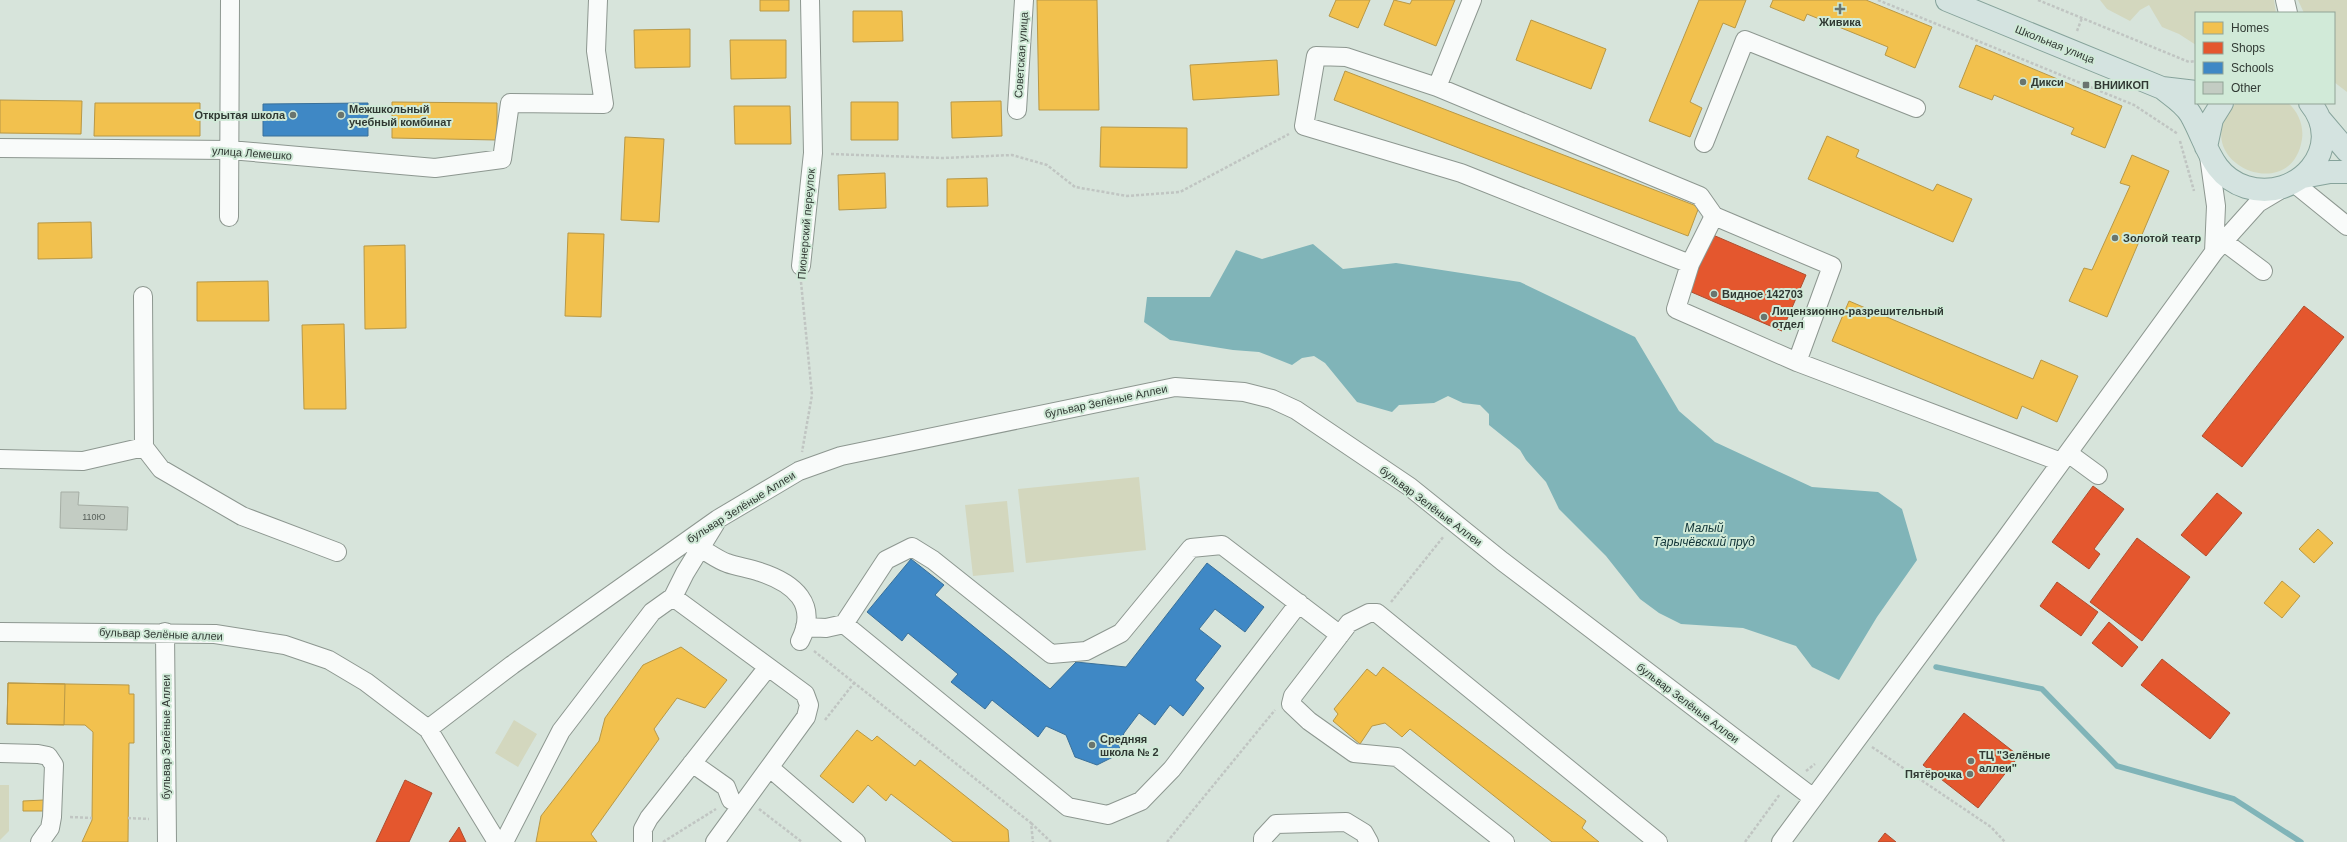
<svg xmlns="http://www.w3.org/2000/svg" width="2347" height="842" viewBox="0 0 2347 842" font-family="Arial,sans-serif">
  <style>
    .green { fill: #d3d7be }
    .water { fill: #80b4b8 }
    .homes { fill: #f2c14e; stroke: #b89846 }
    .shops { fill: #e4572e; stroke: #ae4e30 }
    .schools { fill: #3f88c5; stroke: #3a7099 }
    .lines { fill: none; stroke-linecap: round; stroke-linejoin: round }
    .stream { stroke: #80b4b8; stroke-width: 5.5 }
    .building { fill: #c3ccc3; stroke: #a6aea5 }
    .minor-casing { stroke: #8d9790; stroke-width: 20 }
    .major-casing { stroke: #86a39b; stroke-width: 24 }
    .path { stroke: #c0c5c2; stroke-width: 2.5; stroke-dasharray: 3 2; stroke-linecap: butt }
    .minor { stroke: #f9fbfa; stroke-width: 18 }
    .major { stroke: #d4e3e0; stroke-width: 22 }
    .poi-dot { fill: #6a756e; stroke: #d1ead8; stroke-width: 1.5 }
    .labels { text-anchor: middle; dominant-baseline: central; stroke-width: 4; stroke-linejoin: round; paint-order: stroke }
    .number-label { font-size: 9px; fill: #565e58 }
    .poi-label { font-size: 11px; font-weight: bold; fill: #303933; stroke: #d1ead8; text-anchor: start }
    .street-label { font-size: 11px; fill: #303933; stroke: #d1ead8 }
    .water-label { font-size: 12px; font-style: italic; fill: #103337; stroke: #d1ead8 }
  </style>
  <rect width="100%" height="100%" fill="#d7e4db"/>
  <path class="green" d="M 2100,0 L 2274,0 L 2276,13 L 2196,13 L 2196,45 L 2179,34 L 2162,27 L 2149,5 L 2140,10 L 2130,21 L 2107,9 Z
    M 2298,0 L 2347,0 L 2347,92 L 2334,82 L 2334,13 L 2304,13 Z
    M 2236,103 L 2288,103 C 2298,111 2304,126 2302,139 C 2292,209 2182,160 2236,103 Z
    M 1139,477 L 1146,550 L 1026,563 L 1018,489 Z
    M 1007,501 L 1014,572 L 973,576 L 965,505 Z
    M 514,720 L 537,734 L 518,767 L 495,753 Z
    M 0,785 L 9,785 L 9,831 L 0,840 Z"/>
  <path class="water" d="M 1313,244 L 1343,269 L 1396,263 L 1520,282 L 1635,337 L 1679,411 L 1715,442 L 1812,487 L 1878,492 L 1902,509 L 1917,560 L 1877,617 L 1839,680 L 1812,667 L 1796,646 L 1743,628 L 1681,624 L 1659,613 L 1640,599 L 1606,556 L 1559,509 L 1546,482 L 1526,460 L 1520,450 L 1489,425 L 1489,414 L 1480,405 L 1463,403 L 1448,396 L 1434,403 L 1399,405 L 1392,412 L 1357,402 L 1325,363 L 1314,356 L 1302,358 L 1292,365 L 1259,352 L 1233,350 L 1170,340 L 1144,322 L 1147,297 L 1210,297 L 1236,250 L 1262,259 Z"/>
  <path class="homes" d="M 760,0 L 789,0 L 789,11 L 760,11 Z
    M 1037,0 L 1097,0 L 1099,110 L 1039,110 Z
    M 1336,0 L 1370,0 L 1358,28 L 1329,16 Z
    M 1394,0 L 1410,4 L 1412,0 L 1455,0 L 1436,46 L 1384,25 Z
    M 1699,0 L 1746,0 L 1735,28 L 1723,23 L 1690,102 L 1702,108 L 1690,137 L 1649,121 Z
    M 1773,0 L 1866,0 L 1932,27 L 1915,68 L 1885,55 L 1888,47 L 1807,14 L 1804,21 L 1770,7 Z
    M 853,11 L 902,11 L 903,41 L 853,42 Z
    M 1531,20 L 1606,49 L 1591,89 L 1516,60 Z
    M 690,29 L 690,67 L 635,68 L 634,30 Z
    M 730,40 L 786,40 L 786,78 L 731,79 Z
    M 1976,45 L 2122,106 L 2105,148 L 2071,134 L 2074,128 L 1994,95 L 1992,100 L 1959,87 Z
    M 1277,60 L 1279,95 L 1193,100 L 1190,65 Z
    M 1345,71 L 1699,207 L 1688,236 L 1334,100 Z
    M 0,100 L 82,101 L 81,134 L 0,133 Z
    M 1001,101 L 1002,136 L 952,138 L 951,102 Z
    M 392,102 L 497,103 L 497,140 L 392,138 Z
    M 851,102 L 898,102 L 898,140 L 851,140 Z
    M 95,103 L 200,103 L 200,136 L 94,136 Z
    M 734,106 L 790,106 L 791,144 L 735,144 Z
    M 1101,127 L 1187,128 L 1187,168 L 1100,167 Z
    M 1827,136 L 1859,150 L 1856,157 L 1933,191 L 1937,184 L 1972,199 L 1953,242 L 1808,179 Z
    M 625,137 L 664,139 L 659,222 L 621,220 Z
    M 2132,155 L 2169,171 L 2107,317 L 2069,301 L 2084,268 L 2092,270 L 2130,186 L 2120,183 Z
    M 885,173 L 886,208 L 839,210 L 838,175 Z
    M 987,178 L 988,206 L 947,207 L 947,179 Z
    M 91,222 L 92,258 L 38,259 L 38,223 Z
    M 568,233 L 604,234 L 601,317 L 565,316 Z
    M 405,245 L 406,328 L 365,329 L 364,246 Z
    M 268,281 L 269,321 L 197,321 L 197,282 Z
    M 1849,301 L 2033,379 L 2041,360 L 2078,376 L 2057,422 L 2022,406 L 2017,419 L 1832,341 Z
    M 344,324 L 346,409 L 304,409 L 302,325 Z
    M 2318,529 L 2333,543 L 2314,563 L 2299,549 Z
    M 2282,581 L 2300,596 L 2282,618 L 2264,603 Z
    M 681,647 L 727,680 L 705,708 L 677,698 L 654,729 L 659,739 L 591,834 L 597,842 L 536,842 L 541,816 L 599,741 L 605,718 L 643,665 Z
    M 1383,667 L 1586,821 L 1582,828 L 1599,842 L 1552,842 L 1410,729 L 1402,737 L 1385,723 L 1372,726 L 1360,744 L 1333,721 L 1338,714 L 1334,709 L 1367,669 L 1376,676 Z
    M 8,683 L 129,685 L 129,694 L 134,694 L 134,743 L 129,743 L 128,842 L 82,842 L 92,820 L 93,732 L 85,725 L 7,724 Z
    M 8,683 L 65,684 L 64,725 L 7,724 Z
    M 857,730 L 872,741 L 877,736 L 915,766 L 920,760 L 1008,830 L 1009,842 L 953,842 L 891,794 L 886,801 L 868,785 L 853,803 L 820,776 Z
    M 44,800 L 44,811 L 23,811 L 23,801 Z"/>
  <path class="shops" d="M 1713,235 L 1806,275 L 1782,331 L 1689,291 Z
    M 2304,306 L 2344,337 L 2242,467 L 2202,436 Z
    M 2093,486 L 2124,509 L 2094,549 L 2100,554 L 2089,569 L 2052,542 Z
    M 2217,493 L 2242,513 L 2206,556 L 2181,535 Z
    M 2137,538 L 2190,577 L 2142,641 L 2090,602 Z
    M 2057,582 L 2098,612 L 2081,636 L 2040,606 Z
    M 2109,622 L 2138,647 L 2122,667 L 2092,643 Z
    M 2162,659 L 2230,713 L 2210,739 L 2141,685 Z
    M 1964,713 L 2019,756 L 1978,808 L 1923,765 Z
    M 405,780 L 432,793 L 409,842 L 376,842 Z
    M 459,827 L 466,842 L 449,842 Z
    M 1885,833 L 1896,842 L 1878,842 Z"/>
  <path class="schools" d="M 368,103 L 368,136 L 263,136 L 263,104 Z
    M 911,559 L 944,585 L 935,595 L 1050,689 L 1076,662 L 1126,667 L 1207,563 L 1264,607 L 1245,632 L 1215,609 L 1199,629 L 1221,646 L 1195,680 L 1204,688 L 1183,716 L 1170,705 L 1155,725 L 1139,713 L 1124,733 L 1117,755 L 1097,765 L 1075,757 L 1066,735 L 1046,726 L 1038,737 L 992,700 L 985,709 L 951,682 L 958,674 L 908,633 L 902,641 L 867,612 Z"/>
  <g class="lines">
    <path class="stream" d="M 1936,667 L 2042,689 L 2117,766 L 2234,799 L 2301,842"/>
  </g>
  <path class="building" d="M 61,492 L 79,492 L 78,505 L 128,507 L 127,530 L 60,528 Z"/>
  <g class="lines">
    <g class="minor-casing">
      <path id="minor" d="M 2285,0 L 2288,13
        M 1437,87 L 1472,0
        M 1017,110 L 1024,0
        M 1704,143 L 1745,40 L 1916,108
        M 0,148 L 230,150 L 435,168 L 502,159 L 510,103 L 604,104 L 596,51 L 598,0
        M 2209,156 L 2216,206 L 2214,252
        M 2294,183 L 2347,226
        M 1714,216 L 1690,264 L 1676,309 L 1797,362 L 2061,462
        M 229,217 L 230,0
        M 2223,241 L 2263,271
        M 1690,264 L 1461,173 L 1304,126 L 1316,56 L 1346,57 L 1437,87 L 1700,196 L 1714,216 L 1832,266 L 1797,362
        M 801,266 L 813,153 L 810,0
        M 143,296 L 144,447 L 161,469 L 242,516 L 337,552
        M 2068,453 L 2098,475
        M 0,459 L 83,461 L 144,447
        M 700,548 C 709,553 718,560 727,563 C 738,567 749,568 760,572 C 794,583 819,604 800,641
        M 844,624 L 1068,807 L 1108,815 L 1141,801 L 1172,769 L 1299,603
        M 805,627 L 826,628 L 844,624 L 886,560 L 912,547 L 933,560 L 1051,654 L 1086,651 L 1121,633 L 1191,548 L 1222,545 L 1340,635
        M 0,632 L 215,634 L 285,645 L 329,660 L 366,682 L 428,729 L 497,842
        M 165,632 L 167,842
        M 428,729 L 512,665 L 718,519 L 799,471 L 841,456 L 1175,387 L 1244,392 L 1272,399 L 1296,410 L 1410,487 L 1502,561 L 1812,797
        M 0,753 L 38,754 L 48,756 L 54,765 L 52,817 L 50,828 L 40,842
        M 692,763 L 726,787 L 731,800
        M 770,768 L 856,842
        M 504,842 L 561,731 L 652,612 L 673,597
        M 643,842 L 643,829 L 649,818 L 768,667
        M 715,842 L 806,717 L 809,705 L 805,694 L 673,597 L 685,573 L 715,524
        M 1263,842 L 1263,838 L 1276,824 L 1346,822 L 1364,833 L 1369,842
        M 1505,842 L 1397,757 L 1354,753 L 1309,721 L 1291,704 L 1293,696 L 1349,623 L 1369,613 L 1377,613 L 1658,842
        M 1781,842 L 2006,538 L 2214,252 L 2258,203 L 2283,188"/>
    </g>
    <g class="major-casing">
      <path id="major" d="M 1947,0 L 2162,88 L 2196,92
        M 2162,88 C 2172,96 2185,104 2191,115 C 2207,143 2211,176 2246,187 C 2297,203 2347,148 2310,103
        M 2319,118 L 2347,151
        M 2206,147 L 2212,119 L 2222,103
        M 2303,177 L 2330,172 L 2347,172"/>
    </g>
    <path class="path" d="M 1878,0 L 2134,105 L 2178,134
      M 2038,0 L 2189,62 L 2196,61
      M 2077,31 L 2082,18
      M 2180,141 L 2194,191
      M 831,154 L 943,158 L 1012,155 L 1047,165 L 1075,187 L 1127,196 L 1180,192 L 1289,134
      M 801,282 L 812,395 L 802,452
      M 1391,602 L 1444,536
      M 814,651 L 1031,823 L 1033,842
      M 825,720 L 854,683
      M 1872,747 L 1991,827 L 2005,842
      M 1806,771 L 1815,764
      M 759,809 L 802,842
      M 70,817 L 92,818
      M 128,818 L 149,819
      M 1031,823 L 1051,842
      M 663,842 L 716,809
      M 1167,842 L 1275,710
      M 1745,842 L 1780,794"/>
    <use href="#minor" class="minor"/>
    <use href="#major" class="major"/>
  </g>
  <g class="poi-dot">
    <path d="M1838 3h4v4h4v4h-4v4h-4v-4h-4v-4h4z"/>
    <circle cx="2023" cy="82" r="4"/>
    <rect x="2082" y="81" width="8" height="8" rx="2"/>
    <circle cx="293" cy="115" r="4"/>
    <circle cx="341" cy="115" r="4"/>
    <circle cx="2115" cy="238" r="4"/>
    <circle cx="1714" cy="294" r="4"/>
    <circle cx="1764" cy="317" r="4"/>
    <circle cx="1092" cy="745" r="4"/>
    <circle cx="1971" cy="761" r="4"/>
    <circle cx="1970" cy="774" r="4"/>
  </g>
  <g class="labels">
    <g class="number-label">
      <text x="94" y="517">110Ю</text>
    </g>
    <g class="poi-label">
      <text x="1840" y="22" text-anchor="middle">Живика</text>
      <text x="2031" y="82">Дикси</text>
      <text x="2094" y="85">ВНИИКОП</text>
      <text x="349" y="109">Межшкольный<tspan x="349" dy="13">учебный комбинат</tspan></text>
      <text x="285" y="115" text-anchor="end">Открытая школа</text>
      <text x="2123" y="238">Золотой театр</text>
      <text x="1722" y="294">Видное 142703</text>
      <text x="1772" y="311">Лицензионно-разрешительный<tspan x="1772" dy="13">отдел</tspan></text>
      <text x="1100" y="739">Средняя<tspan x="1100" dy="13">школа № 2</tspan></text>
      <text x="1979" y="755">ТЦ "Зелёные<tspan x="1979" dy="13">аллеи"</tspan></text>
      <text x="1962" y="774" text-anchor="end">Пятёрочка</text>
    </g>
    <g class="street-label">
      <text transform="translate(2055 44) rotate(22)">Школьная улица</text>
      <text transform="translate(1021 55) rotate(-86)">Советская улица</text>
      <text transform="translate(252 153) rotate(4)">улица Лемешко</text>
      <text transform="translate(806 224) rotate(-85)">Пионерский переулок</text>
      <text transform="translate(1106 401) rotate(-12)">бульвар Зелёные Аллеи</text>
      <text transform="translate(1431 506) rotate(37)">бульвар Зелёные Аллеи</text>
      <text transform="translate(741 507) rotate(-32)">бульвар Зелёные Аллеи</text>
      <text transform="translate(161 634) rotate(2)">бульвар Зелёные аллеи</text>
      <text transform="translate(1688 703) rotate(37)">бульвар Зелёные Аллеи</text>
      <text transform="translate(166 737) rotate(-90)">бульвар Зелёные Аллеи</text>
    </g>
    <g class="water-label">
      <text x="1704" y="528">Малый<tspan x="1704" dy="14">Тарычёвский пруд</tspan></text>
    </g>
  </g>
  <rect x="2195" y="12" width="140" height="92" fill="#d1ead8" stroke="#91a396"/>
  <rect x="2203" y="22" width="20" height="12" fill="#f2c14e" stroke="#91a396"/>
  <text x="2231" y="32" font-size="12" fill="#303933">Homes</text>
  <rect x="2203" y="42" width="20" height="12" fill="#e4572e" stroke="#91a396"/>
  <text x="2231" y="52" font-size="12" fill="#303933">Shops</text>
  <rect x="2203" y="62" width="20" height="12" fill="#3f88c5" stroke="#91a396"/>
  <text x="2231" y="72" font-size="12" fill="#303933">Schools</text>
  <rect x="2203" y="82" width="20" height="12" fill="#c3ccc3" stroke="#91a396"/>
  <text x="2231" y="92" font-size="12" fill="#303933">Other</text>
</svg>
